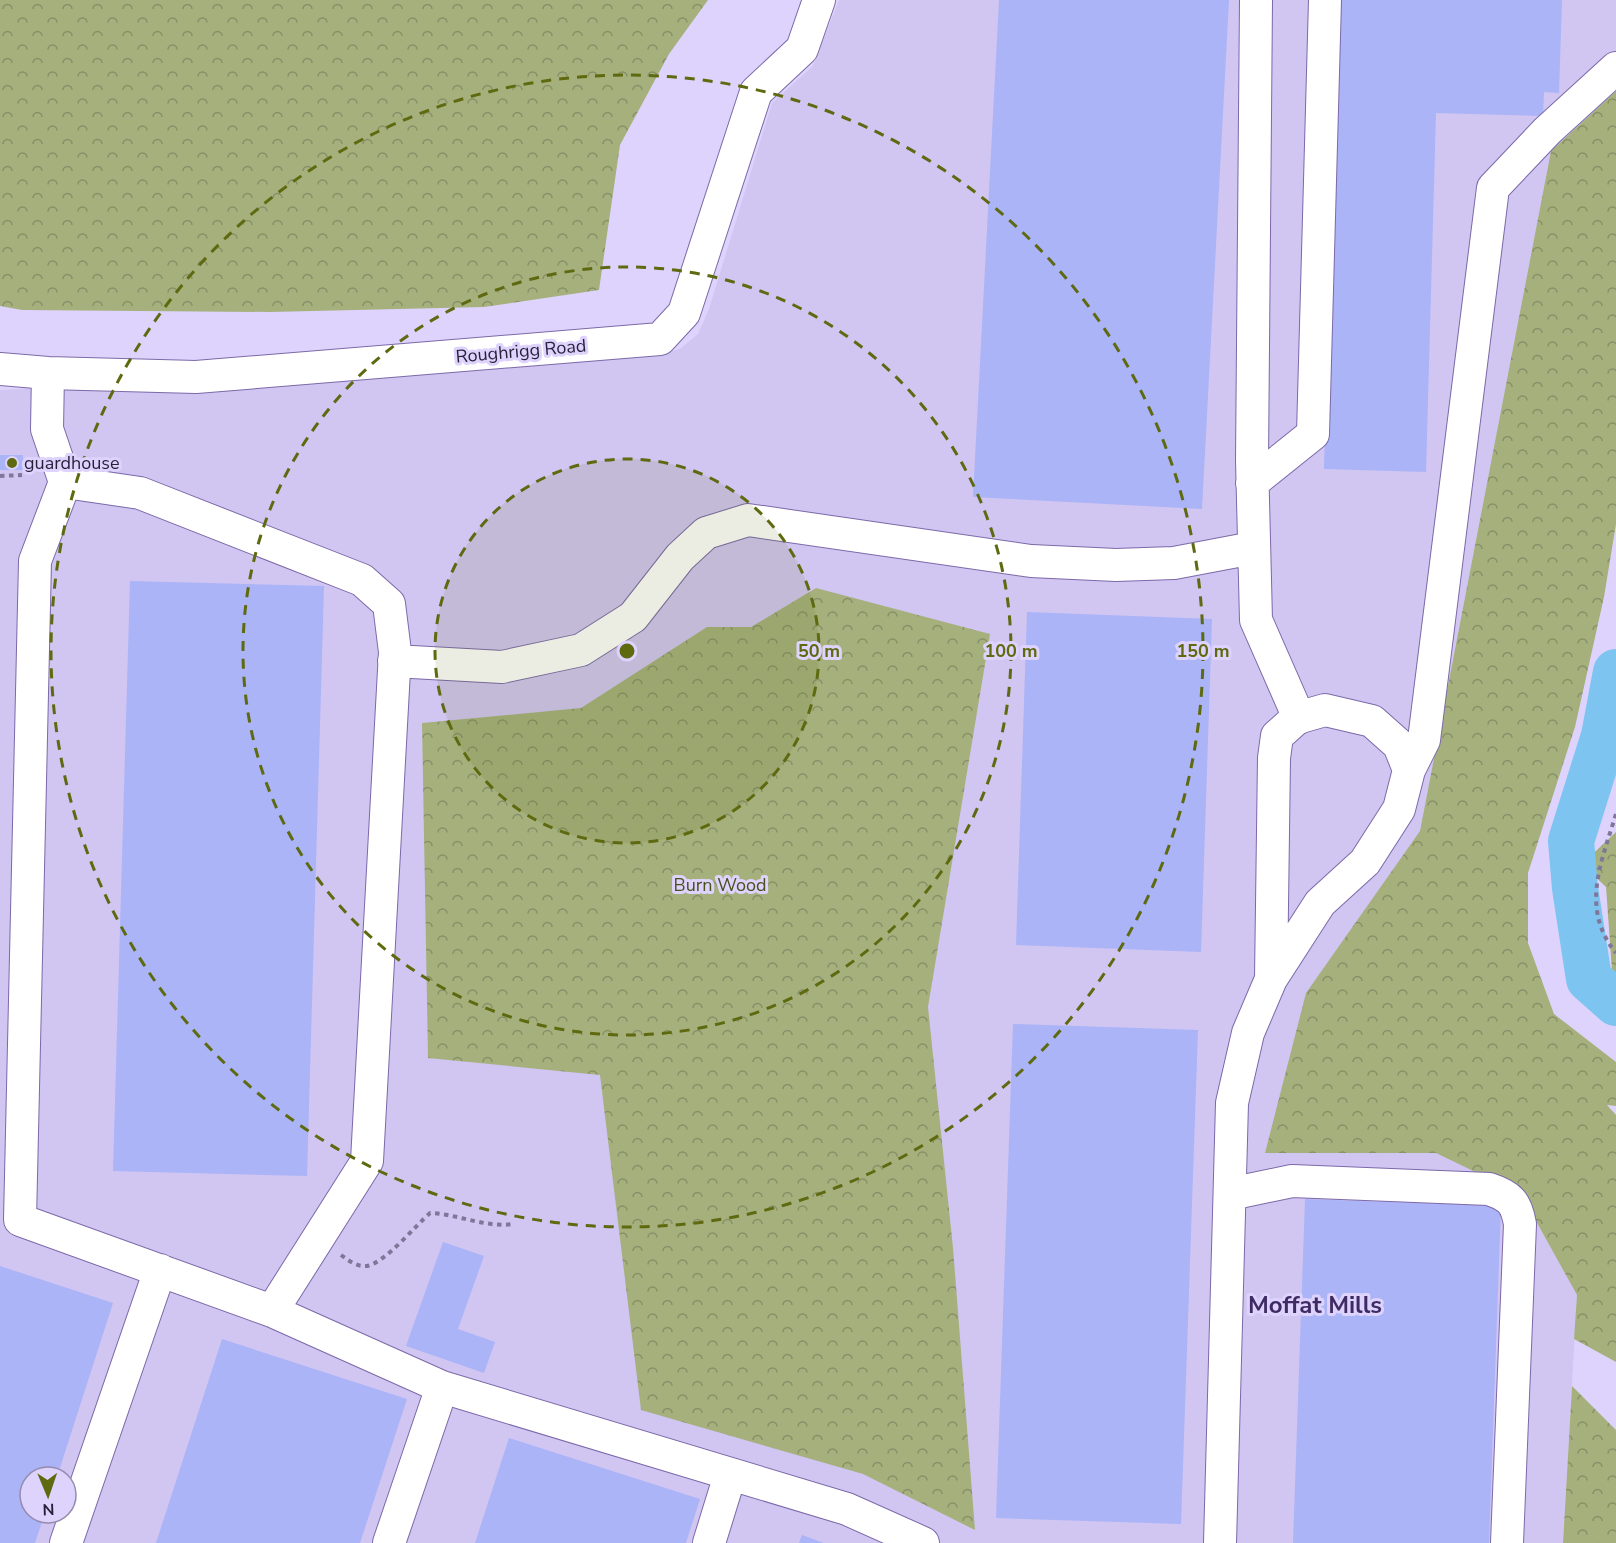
<svg xmlns="http://www.w3.org/2000/svg" width="1616" height="1543" viewBox="0 0 1616 1543" font-family="'Nunito Sans',sans-serif">
  <style>
    .built { fill: #d1c5f2; fill-rule: evenodd }
    .forest { fill: url(#forest-crowns) }
    .lines { fill: none; stroke-linecap: round; stroke-linejoin: round }
    .river { stroke: #7dc4f1; stroke-width: 46 }
    .building { fill: #aab4f7 }
    .minor-casing { stroke: #7c69a8; stroke-width: 34 }
    .path { stroke: #807698; stroke-width: 4; stroke-dasharray: 4.5 4.5; stroke-linecap: butt }
    .minor { stroke: #fff; stroke-width: 32 }
    .ring { fill: none; stroke: #5e6910; stroke-width: 3; stroke-dasharray: 10 8 }
    .poi-dot { fill: #5e6910; stroke: #ded3fd; stroke-width: 2 }
    .labels { text-anchor: middle; dominant-baseline: central; stroke-width: 6; stroke-linejoin: round; paint-order: stroke }
    .street-label { font-size: 18px; fill: #271f38; stroke: #ded3fd }
    .poi-label { font-size: 18px; fill: #271f38; stroke: #ded3fd; text-anchor: start }
    .park-label { font-size: 18px; fill: #48501b; stroke: #ded3fd }
    .district-label { font-size: 24px; font-weight: bold; fill: #3f2b64; stroke: #ded3fd }
    .centre { fill: #5e6910; stroke: #ded3fd; stroke-width: 3 }
    .ring-label { font-size: 18px; text-anchor: middle; font-weight: bold; fill: #5e6910; stroke: #ded3fd; stroke-width: 6; stroke-linejoin: round; paint-order: stroke }
  </style>
  <defs>
    <pattern id="forest-crowns" width="20" height="18" patternUnits="userSpaceOnUse" patternTransform="scale(1.5)"><rect width="20" height="18" fill="#a6b07d"/><path d="M2 6a3 3 0 1 1 6 0M12 15a3 3 0 1 1 6 0" fill="none" stroke="#878f67"/></pattern>
  </defs>
  <rect width="100%" height="100%" fill="#ded3fd"/>
  <path class="built" d="M 839,0 L 1616,0 L 1616,91 L 1551,151 L 1420,831 L 1521,1194 L 1577,1295 L 1563,1543 L 0,1543 L 0,390 L 656,355 L 680,349 L 698,334 L 709,309 L 772,103 L 813,66 ZM 30,1477 L 66,1477 L 66,1513 L 30,1513 Z"/>
  <path class="forest" d="M 0,0 L 708,0 L 669,54 L 620,145 L 599,290 L 484,307 L 270,312 L 22,310 L 0,306 Z
    M 1616,91 L 1616,524 L 1604,597 L 1575,727 L 1528,873 L 1528,943 L 1554,1014 L 1616,1062 L 1616,1106 L 1607,1105 L 1616,1115 L 1616,1362 L 1574,1339 L 1577,1295 L 1521,1194 L 1436,1153 L 1265,1153 L 1306,993 L 1420,831 L 1551,151 Z
    M 816,588 L 990,634 L 928,1007 L 953,1248 L 975,1530 L 863,1474 L 641,1410 L 600,1075 L 428,1058 L 422,723 L 581,708 L 707,627 L 751,627 Z
    M 1616,832 L 1616,987 L 1613,985 L 1606,887 L 1582,864 Z
    M 1572,1386 L 1616,1430 L 1616,1543 L 1563,1543 Z"/>
  <g class="lines">
    <path class="river" d="M 1616,672 L 1604,736 L 1571,841 L 1575,888 L 1589,979 L 1616,1003"/>
  </g>
  <path class="building" d="M 999,0 L 1229,0 L 1202,509 L 973,497 Z
    M 1337,0 L 1562,0 L 1559,93 L 1544,92 L 1543,116 L 1436,113 L 1426,472 L 1324,469 Z
    M 0,455 L 23,455 L 23,470 L 0,470 Z
    M 130,581 L 324,586 L 307,1176 L 113,1171 Z
    M 1027,612 L 1212,619 L 1201,952 L 1016,945 Z
    M 1013,1024 L 1198,1030 L 1181,1524 L 996,1518 Z
    M 1305,1199 L 1501,1206 L 1489,1543 L 1293,1543 Z
    M 443,1242 L 484,1256 L 458,1329 L 495,1342 L 484,1373 L 406,1346 Z
    M 0,1266 L 113,1303 L 57,1477 L 30,1477 L 30,1513 L 45,1513 L 35,1543 L 0,1543 Z
    M 222,1339 L 407,1399 L 360,1543 L 156,1543 Z
    M 509,1438 L 700,1499 L 686,1543 L 475,1543 Z
    M 802,1535 L 824,1543 L 799,1543 Z"/>
  <g class="lines">
    <g class="minor-casing">
      <path id="minor" d="M 1256,0 L 1252,460 L 1256,620 L 1299,718
        M 0,369 L 48,373 L 196,377 L 660,339 L 684,313 L 756,92 L 802,49 L 819,0
        M 48,373 L 47,429 L 65,482 L 140,493 L 362,580 L 389,604 L 395,652 L 367,1161 L 272,1311
        M 65,482 L 35,561 L 20,1220 L 272,1311 L 442,1387 L 847,1509 L 923,1543
        M 1252,483 L 1313,434 L 1325,0
        M 394,661 L 502,667 L 581,650 L 633,617 L 680,557 L 706,533 L 748,520 L 1031,561 L 1116,565 L 1174,563 L 1253,548
        M 1409,770 L 1424,740 L 1493,188 L 1547,131 L 1616,68
        M 1230,1194 L 1292,1181 L 1489,1189 C 1510,1196 1516,1202 1520,1224 L 1507,1543
        M 66,1543 L 160,1270
        M 389,1543 L 442,1387
        M 709,1543 L 730,1475
        M 1220,1543 L 1232,1103 L 1248,1033 L 1271,979 L 1320,903 L 1365,862 L 1399,809 L 1409,770 L 1399,745 L 1372,721 L 1325,710 L 1297,718 L 1277,736 L 1274,758 L 1271,979"/>
    </g>
    <path class="path" d="M 0,476 L 22,475
      M 1616,814 C 1601,863 1580,909 1616,953
      M 341,1255 C 349,1261 357,1267 367,1266 C 386,1262 415,1226 430,1213 C 458,1214 485,1228 513,1224"/>
    <use href="#minor" class="minor"/>
  </g>
  <circle cx="627" cy="651" r="192" fill="#5e6910" fill-opacity=".12"/>
  <g class="ring">
    <circle cx="627" cy="651" r="192"/>
    <circle cx="627" cy="651" r="384"/>
    <circle cx="627" cy="651" r="576"/>
  </g>
  <circle class="poi-dot" cx="12" cy="463" r="6"/>
  <g class="labels">
    <g class="street-label">
      <text transform="translate(521 351) rotate(-5)">Roughrigg Road</text>
    </g>
    <g class="poi-label">
      <text x="24" y="463">guardhouse</text>
    </g>
    <g class="park-label">
      <text x="720" y="885">Burn Wood</text>
    </g>
    <g class="district-label">
      <text x="1315" y="1305">Moffat Mills</text>
    </g>
  </g>
  <circle cx="627" cy="651" r="9" class="centre"/>
  <g class="ring-label">
    <text x="819" y="657">50 m</text>
    <text x="1011" y="657">100 m</text>
    <text x="1203" y="657">150 m</text>
  </g>
  <g transform="translate(48 1495) rotate(178)"><circle r="28" fill="#ded3fd" stroke="#958bae" stroke-width="1.5"/>
  <path d="M0-4.5L10 22L0 15L-10 22Z" fill="#5e6910"/>
  <text y="-9" font-size="16" font-weight="bold" text-anchor="middle" fill="#271f38">N</text>
  </g>
</svg>
